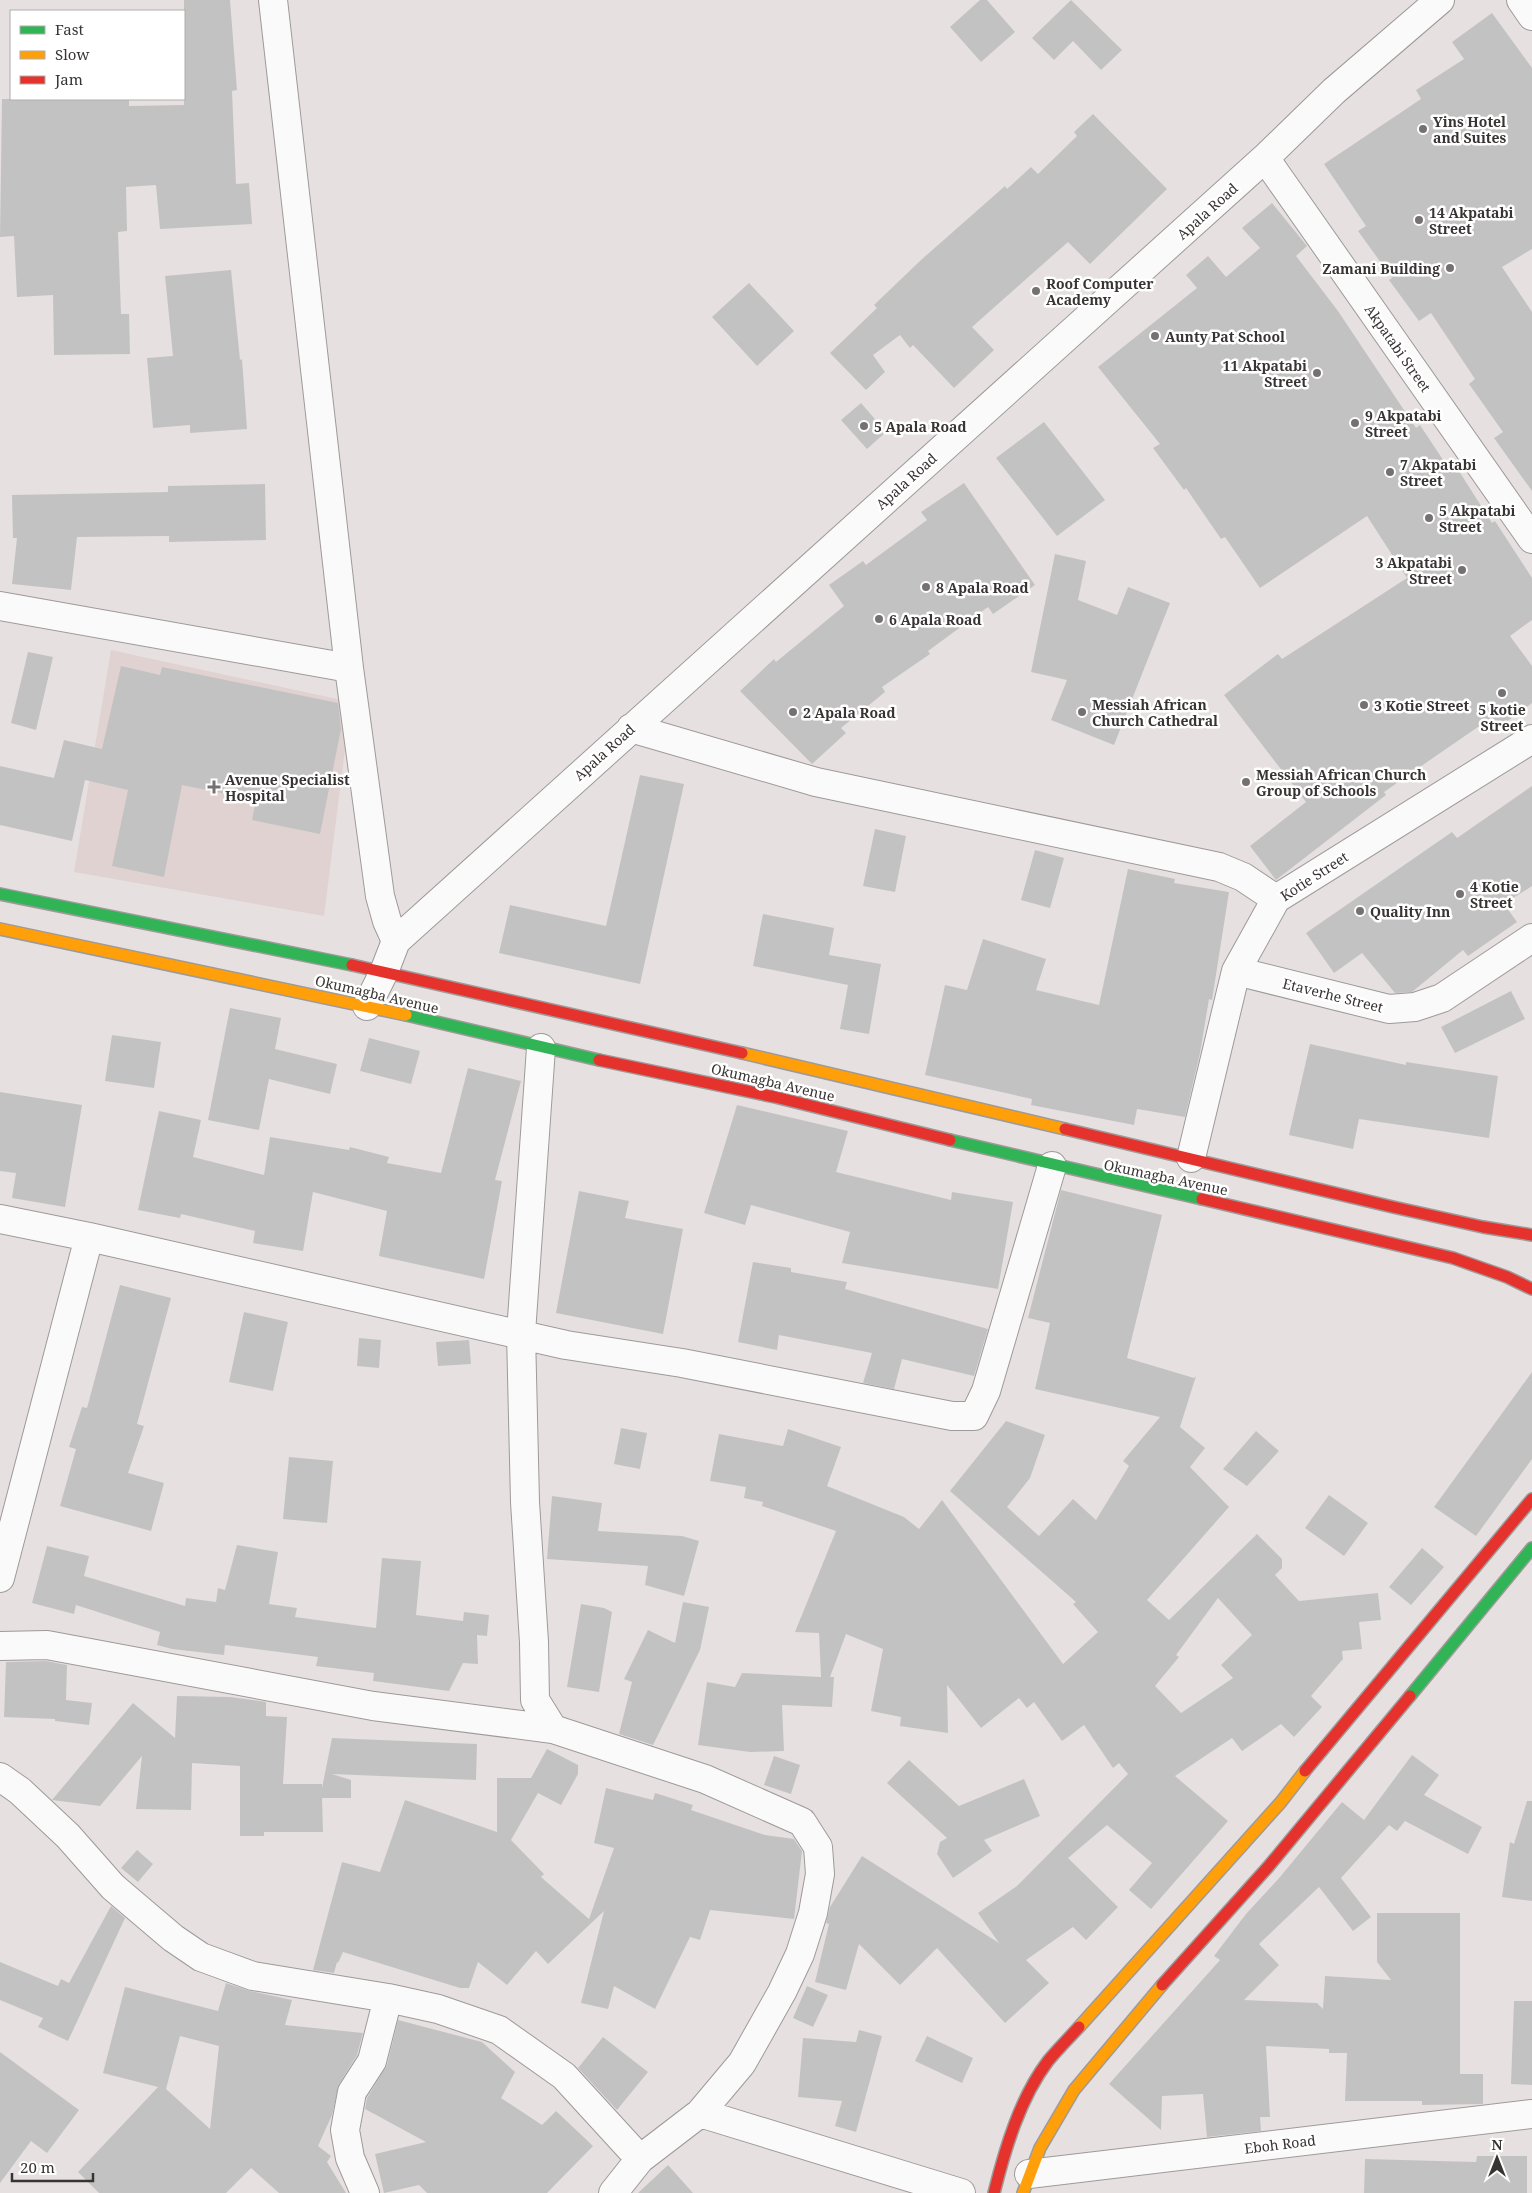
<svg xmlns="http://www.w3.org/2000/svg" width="1532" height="2193" viewBox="0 0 1532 2193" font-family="'Noto Serif',serif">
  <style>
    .built { fill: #e0d2d0 }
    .building { fill: #c3c2c3; fill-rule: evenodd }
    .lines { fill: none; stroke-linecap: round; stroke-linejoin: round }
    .street-casing { stroke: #9e9a99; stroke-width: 30 }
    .fast-casing { stroke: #9e9a99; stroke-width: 14 }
    .slow-casing { stroke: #9e9a99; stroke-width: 14 }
    .jam-casing { stroke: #9e9a99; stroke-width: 14 }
    .street { stroke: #fbfafa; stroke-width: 28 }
    .fast { stroke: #30b455; stroke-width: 11 }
    .slow { stroke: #ff9f0a; stroke-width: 11 }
    .jam { stroke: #e5322d; stroke-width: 11 }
    .poi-dot { fill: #757170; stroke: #fff; stroke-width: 2 }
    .labels { text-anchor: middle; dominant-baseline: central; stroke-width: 5; stroke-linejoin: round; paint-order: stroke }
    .poi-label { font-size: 14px; font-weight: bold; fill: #383433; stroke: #fff; text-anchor: start }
    .street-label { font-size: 14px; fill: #383433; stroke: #fff }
  </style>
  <rect width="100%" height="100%" fill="#e6e1e0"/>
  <path class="built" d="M 111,650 L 351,702 L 324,916 L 74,872 Z"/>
  <path class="building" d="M 184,0 L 230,0 L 237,90 L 232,91 L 236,184 L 249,183 L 252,224 L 160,229 L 156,185 L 126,187 L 127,231 L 118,232 L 121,314 L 129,314 L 130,354 L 54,355 L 53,295 L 17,297 L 14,236 L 0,237 L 2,99 L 129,99 L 129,106 L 184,105 Z
    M 980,0 L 987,0 L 1015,32 L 981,62 L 950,27 Z
    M 1071,0 L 1122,50 L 1101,70 L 1073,41 L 1054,60 L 1032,38 Z
    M 1492,13 L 1532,68 L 1532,249 L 1502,267 L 1532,312 L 1532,491 L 1494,438 L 1503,432 L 1469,384 L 1475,379 L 1431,313 L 1419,321 L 1389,280 L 1392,278 L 1358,231 L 1366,226 L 1324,164 L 1421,99 L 1416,90 L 1464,59 L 1452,42 Z
    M 1093,114 L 1167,189 L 1090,264 L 1068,242 L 972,327 L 994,350 L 954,388 L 913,345 L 910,348 L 900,335 L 873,355 L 885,372 L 866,390 L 830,353 L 877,308 L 874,305 L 921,260 L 1005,186 L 1007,189 L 1031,167 L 1038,174 L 1077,136 L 1074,132 Z
    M 1272,203 L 1307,246 L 1296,256 L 1338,311 L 1416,428 L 1420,425 L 1451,472 L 1457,468 L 1492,523 L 1495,521 L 1532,578 L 1532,620 L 1510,636 L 1532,666 L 1532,703 L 1498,728 L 1491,718 L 1430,760 L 1384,792 L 1386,795 L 1276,880 L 1250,846 L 1306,802 L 1224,695 L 1278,654 L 1282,659 L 1407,578 L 1367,516 L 1260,588 L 1225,537 L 1221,539 L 1186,488 L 1184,490 L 1153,448 L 1160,444 L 1098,367 L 1197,288 L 1186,275 L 1208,256 L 1226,277 L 1260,248 L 1242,228 Z
    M 231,270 L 240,360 L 242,359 L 247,429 L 190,433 L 190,425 L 153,428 L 147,358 L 173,356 L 165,276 Z
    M 749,283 L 794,331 L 757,366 L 712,317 Z
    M 861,403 L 886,432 L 867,449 L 841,420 Z
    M 1044,422 L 1105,500 L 1057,536 L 996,458 Z
    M 964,483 L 1035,585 L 993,614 L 988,607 L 928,651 L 930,654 L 882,687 L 885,692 L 841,728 L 846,733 L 812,764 L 740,691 L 774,659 L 776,662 L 844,606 L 829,585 L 863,561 L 866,565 L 927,520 L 921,512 Z
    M 265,484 L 266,540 L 169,542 L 169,536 L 77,537 L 71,590 L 12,584 L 17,538 L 13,538 L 12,495 L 168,492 L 168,486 Z
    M 1055,554 L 1086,561 L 1078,600 L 1117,615 L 1128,587 L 1170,603 L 1114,745 L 1051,720 L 1067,680 L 1031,672 Z
    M 28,652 L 53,657 L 36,730 L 11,723 Z
    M 121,666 L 160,675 L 162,667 L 338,703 L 341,729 L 320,834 L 252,820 L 256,800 L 182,785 L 164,877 L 112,866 L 128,790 L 85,780 L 72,841 L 0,825 L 0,766 L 54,778 L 64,740 L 102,749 Z
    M 640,775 L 684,784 L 640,984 L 499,953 L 510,905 L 606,926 Z
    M 1532,786 L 1532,886 L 1504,904 L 1517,922 L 1468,956 L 1463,950 L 1412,992 L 1395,993 L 1362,953 L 1334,973 L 1306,933 L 1452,832 L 1457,838 Z
    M 875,829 L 906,836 L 895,892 L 863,886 Z
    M 1035,850 L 1064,858 L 1050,908 L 1021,900 Z
    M 1128,869 L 1175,879 L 1174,883 L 1229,892 L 1212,1000 L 1209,999 L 1200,1053 L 1185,1117 L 1137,1109 L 1134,1125 L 1031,1105 L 1032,1099 L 925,1075 L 945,985 L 967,990 L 983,939 L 1046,959 L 1036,990 L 1099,1005 Z
    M 763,914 L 834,928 L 829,955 L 881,964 L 869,1034 L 840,1029 L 848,985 L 753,966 Z
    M 1511,991 L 1525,1019 L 1455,1053 L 1441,1027 Z
    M 230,1008 L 281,1018 L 275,1049 L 337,1064 L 330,1094 L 269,1079 L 259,1130 L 208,1120 Z
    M 112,1035 L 161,1042 L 154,1088 L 105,1081 Z
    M 369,1038 L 420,1051 L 411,1084 L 360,1071 Z
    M 1310,1044 L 1406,1065 L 1406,1062 L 1498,1076 L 1489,1138 L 1359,1119 L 1353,1149 L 1289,1135 Z
    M 468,1068 L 521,1081 L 495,1180 L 502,1181 L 484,1279 L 379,1256 L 387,1211 L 313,1192 L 303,1251 L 253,1243 L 255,1231 L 181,1214 L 180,1218 L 138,1210 L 159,1111 L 201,1120 L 193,1157 L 264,1175 L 270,1137 L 349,1150 L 350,1147 L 389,1157 L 387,1163 L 441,1173 Z
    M 0,1092 L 82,1105 L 65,1207 L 12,1198 L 16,1173 L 0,1171 Z
    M 737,1105 L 848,1131 L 836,1172 L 951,1200 L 952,1192 L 1013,1202 L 998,1289 L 842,1263 L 850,1232 L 751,1205 L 745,1225 L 704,1213 Z
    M 1061,1190 L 1162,1215 L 1127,1358 L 1194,1378 L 1196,1376 L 1180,1427 L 1205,1448 L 1190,1467 L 1229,1507 L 1147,1600 L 1169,1620 L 1257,1534 L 1282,1559 L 1282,1568 L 1275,1575 L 1299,1601 L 1378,1593 L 1381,1620 L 1359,1622 L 1362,1649 L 1342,1651 L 1343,1659 L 1311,1696 L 1322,1707 L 1294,1737 L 1281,1724 L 1242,1751 L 1232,1738 L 1175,1776 L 1228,1821 L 1151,1909 L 1129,1890 L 1152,1863 L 1107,1825 L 1068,1858 L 1118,1907 L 1086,1940 L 1073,1927 L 1026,1960 L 1049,1983 L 1005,2023 L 937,1948 L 900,1985 L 859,1944 L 846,1990 L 815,1982 L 829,1924 L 826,1923 L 830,1907 L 862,1856 L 999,1943 L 978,1913 L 1017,1886 L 1128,1774 L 1119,1763 L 1113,1768 L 1084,1725 L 1062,1741 L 1034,1702 L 1027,1708 L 1019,1698 L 981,1728 L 947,1685 L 948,1733 L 900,1726 L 901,1717 L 871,1711 L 883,1649 L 846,1634 L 830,1677 L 834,1677 L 832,1707 L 782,1705 L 784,1751 L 750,1752 L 698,1745 L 707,1682 L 735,1687 L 742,1673 L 821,1677 L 819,1633 L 795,1632 L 836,1531 L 762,1506 L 763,1502 L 744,1498 L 746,1487 L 710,1481 L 719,1434 L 783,1446 L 788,1429 L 841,1447 L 827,1486 L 904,1517 L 919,1529 L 942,1500 L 1063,1664 L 1098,1632 L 1073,1604 L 1076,1602 L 950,1491 L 1006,1421 L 1045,1435 L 1030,1478 L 1007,1507 L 1039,1536 L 1073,1499 L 1096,1520 L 1129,1466 L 1123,1461 L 1160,1417 L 1035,1389 L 1050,1323 L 1028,1318 ZM 1218,1598 L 1252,1635 L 1221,1665 L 1233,1678 L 1181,1713 L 1155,1686 L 1179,1657 L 1176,1655 Z
    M 579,1191 L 629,1201 L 625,1218 L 683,1229 L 663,1334 L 556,1313 Z
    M 753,1262 L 791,1268 L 791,1272 L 847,1282 L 845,1289 L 988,1329 L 974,1376 L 902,1359 L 894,1389 L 863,1383 L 872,1353 L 779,1335 L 777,1350 L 738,1342 Z
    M 120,1285 L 171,1298 L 137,1424 L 144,1426 L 128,1473 L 164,1483 L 151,1531 L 60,1506 L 76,1449 L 69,1447 L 82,1407 L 87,1408 Z
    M 244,1312 L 288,1322 L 273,1391 L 229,1382 Z
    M 359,1338 L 381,1340 L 379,1368 L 357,1366 Z
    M 469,1340 L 471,1364 L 438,1366 L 436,1342 Z
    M 1532,1372 L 1532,1459 L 1476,1536 L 1434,1507 Z
    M 621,1428 L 647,1433 L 640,1469 L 614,1464 Z
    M 1256,1431 L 1279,1451 L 1247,1486 L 1223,1469 Z
    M 289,1457 L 333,1461 L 327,1523 L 283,1519 Z
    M 1329,1495 L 1368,1523 L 1344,1556 L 1305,1528 Z
    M 552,1496 L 602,1503 L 598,1531 L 682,1536 L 699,1541 L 684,1596 L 645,1585 L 648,1566 L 547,1559 Z
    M 237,1545 L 278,1552 L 269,1604 L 297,1608 L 295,1617 L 376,1628 L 382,1558 L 421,1561 L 416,1615 L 463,1621 L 464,1612 L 489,1615 L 487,1636 L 477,1635 L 478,1664 L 463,1663 L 449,1691 L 373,1681 L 374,1673 L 316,1666 L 318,1657 L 225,1645 L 224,1655 L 172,1649 L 157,1645 L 160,1632 L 76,1605 L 74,1614 L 32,1603 L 47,1546 L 89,1556 L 84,1576 L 185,1606 L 186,1598 L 216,1602 L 218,1588 L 225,1590 Z
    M 1422,1548 L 1444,1567 L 1411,1605 L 1389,1587 Z
    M 683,1602 L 709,1607 L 700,1650 L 653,1745 L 619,1734 L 632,1682 L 624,1679 L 648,1630 L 675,1643 Z
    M 581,1604 L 604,1608 L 612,1612 L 599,1692 L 567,1687 Z
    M 46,1661 L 67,1665 L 66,1700 L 92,1703 L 89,1725 L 55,1721 L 55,1719 L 4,1717 L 6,1662 Z
    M 177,1696 L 230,1697 L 266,1702 L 266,1716 L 287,1717 L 283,1784 L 322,1784 L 322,1788 L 332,1738 L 477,1744 L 476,1780 L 332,1774 L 351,1780 L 351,1798 L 322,1798 L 323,1832 L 264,1832 L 264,1836 L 240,1836 L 240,1766 L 192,1763 L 191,1810 L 136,1809 L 142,1756 L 100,1806 L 52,1800 L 133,1703 L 175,1738 Z
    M 547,1749 L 578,1765 L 578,1774 L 561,1805 L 538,1793 L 511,1840 L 544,1874 L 541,1877 L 589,1919 L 614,1848 L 594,1843 L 606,1788 L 653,1800 L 655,1793 L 693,1805 L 691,1810 L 765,1835 L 794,1839 L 802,1851 L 794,1919 L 710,1910 L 700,1940 L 690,1937 L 655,2009 L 614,1986 L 608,2009 L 581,2003 L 604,1911 L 548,1964 L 536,1951 L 507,1985 L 478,1962 L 469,1988 L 460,1988 L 343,1952 L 338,1963 L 337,1962 L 334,1973 L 313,1970 L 342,1862 L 380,1872 L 405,1800 L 497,1832 L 497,1778 L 531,1778 Z
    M 1412,1755 L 1439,1775 L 1424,1795 L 1482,1827 L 1468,1854 L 1405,1821 L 1397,1831 L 1389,1825 L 1341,1878 L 1371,1917 L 1353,1931 L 1319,1887 L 1259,1944 L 1279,1965 L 1244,2000 L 1317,2003 L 1323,2009 L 1325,1976 L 1391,1980 L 1377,1962 L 1377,1913 L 1460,1913 L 1460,2074 L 1483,2074 L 1483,2104 L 1422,2105 L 1422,2101 L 1345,2101 L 1347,2053 L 1329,2053 L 1329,2049 L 1266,2046 L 1270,2117 L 1260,2117 L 1261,2131 L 1207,2137 L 1203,2094 L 1162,2096 L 1161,2130 L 1109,2084 L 1220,1960 L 1214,1956 L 1246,1914 L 1280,1877 L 1342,1802 L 1364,1820 Z
    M 774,1756 L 800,1765 L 791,1794 L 764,1785 Z
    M 909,1760 L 959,1806 L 1024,1779 L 1040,1816 L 984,1840 L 992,1851 L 953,1878 L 937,1854 L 940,1842 L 947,1838 L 887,1783 Z
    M 1527,1801 L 1532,1801 L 1532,1901 L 1502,1897 L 1510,1842 L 1514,1844 Z
    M 137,1850 L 153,1864 L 138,1882 L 121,1868 Z
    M 111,1906 L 125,1918 L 68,2041 L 38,2027 L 43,2018 L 0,2000 L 0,1962 L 58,1986 L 61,1979 L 69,1983 Z
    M 226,1983 L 250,1991 L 292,2000 L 285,2025 L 363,2033 L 357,2055 L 339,2084 L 332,2115 L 318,2146 L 331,2156 L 327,2162 L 346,2193 L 279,2193 L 251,2168 L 226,2193 L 99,2193 L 78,2172 L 158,2087 L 103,2073 L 125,1987 L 218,2011 ZM 180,2036 L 219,2046 L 210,2129 L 166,2089 Z
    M 807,1986 L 828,1995 L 813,2027 L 793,2018 Z
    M 1514,2001 L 1532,2001 L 1532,2085 L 1511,2084 Z
    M 398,2020 L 482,2042 L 515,2072 L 501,2098 L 542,2125 L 556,2111 L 593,2146 L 547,2193 L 427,2193 L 419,2185 L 384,2193 L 375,2154 L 426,2142 L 365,2109 L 367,2098 L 387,2065 Z
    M 859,2030 L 882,2036 L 856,2132 L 835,2126 L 842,2101 L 798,2097 L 803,2038 L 856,2042 Z
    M 927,2036 L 973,2058 L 962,2083 L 915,2061 Z
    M 603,2037 L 648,2072 L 617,2110 L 578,2068 Z
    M 0,2052 L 79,2110 L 47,2153 L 31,2141 L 0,2183 Z
    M 1477,2156 L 1527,2156 L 1527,2193 L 1364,2193 L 1365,2159 L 1476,2162 Z
    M 668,2165 L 693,2193 L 638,2193 Z"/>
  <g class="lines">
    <g class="street-casing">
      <path id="street" d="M 273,0 L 349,668 L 380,896 L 387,921 L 396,941
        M 1521,0 L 1532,16
        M 1265,158 L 1532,539
        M 0,606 L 349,668
        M 631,728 L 816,782 L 1219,867 L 1243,877 L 1276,899
        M 1236,971 L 1389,1009 L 1415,1007 L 1442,998 L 1532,938
        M 367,1006 L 384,972 L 396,941 L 1265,158 L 1334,91 L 1440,0
        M 541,1048 L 521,1333 L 525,1502 L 534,1642 L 535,1700 L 553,1729
        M 1191,1158 L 1236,971 L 1276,899 L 1532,739
        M 0,1219 L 89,1237 L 566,1345 L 682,1363 L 952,1416 L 974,1416 L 986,1391 L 1052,1166
        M 0,1578 L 89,1237
        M 0,1646 L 47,1645 L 373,1706 L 553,1729 L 705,1779 L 802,1822 L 818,1847 L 820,1874 L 813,1913 L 800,1954 L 782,1992 L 742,2063 L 700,2113 L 640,2159 L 613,2193
        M 0,1777 L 20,1791 L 68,1836 L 113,1887 L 173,1938 L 201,1957 L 253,1976 L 388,1998 L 438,2009 L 499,2030 L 564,2076 L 640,2159
        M 700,2113 L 961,2193
        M 1029,2174 L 1532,2114
        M 365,2193 L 350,2158 L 345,2130 L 352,2092 L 372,2061 L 388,1998"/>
    </g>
    <g class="fast-casing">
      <path id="fast" d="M 0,894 L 352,965
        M 406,1015 L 599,1060
        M 950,1140 L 1202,1199
        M 1410,1696 L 1532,1548"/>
    </g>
    <g class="slow-casing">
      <path id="slow" d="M 0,929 L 406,1015
        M 742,1053 L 1065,1129
        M 1079,2027 L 1281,1802 L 1305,1771
        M 1023,2193 L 1040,2148 L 1074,2090 L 1162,1985"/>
    </g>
    <g class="jam-casing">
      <path id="jam" d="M 352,965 L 742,1053
        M 599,1060 L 775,1097 L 950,1140
        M 1065,1129 L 1393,1207 L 1483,1227 L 1532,1235
        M 1202,1199 L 1453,1258 L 1507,1277 L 1532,1289
        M 1305,1771 L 1532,1499
        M 1162,1985 L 1268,1867 L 1410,1696
        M 994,2193 C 1005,2149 1020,2098 1048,2061 C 1058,2049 1069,2038 1079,2027"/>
    </g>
    <use href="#street" class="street"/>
    <use href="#fast" class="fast"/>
    <use href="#slow" class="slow"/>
    <use href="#jam" class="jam"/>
  </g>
  <g class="poi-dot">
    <circle cx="1423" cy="129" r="5"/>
    <circle cx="1419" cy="220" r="5"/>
    <circle cx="1450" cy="268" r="5"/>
    <circle cx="1036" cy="291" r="5"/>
    <circle cx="1155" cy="336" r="5"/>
    <circle cx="1317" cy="373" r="5"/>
    <circle cx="1355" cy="423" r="5"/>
    <circle cx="864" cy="426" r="5"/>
    <circle cx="1390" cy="472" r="5"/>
    <circle cx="1429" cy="518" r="5"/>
    <circle cx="1462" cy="570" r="5"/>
    <circle cx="926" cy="587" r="5"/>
    <circle cx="879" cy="619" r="5"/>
    <circle cx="1502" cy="693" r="5"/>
    <circle cx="1364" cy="705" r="5"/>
    <circle cx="793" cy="712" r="5"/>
    <circle cx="1082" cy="712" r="5"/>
    <circle cx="1246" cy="782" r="5"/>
    <path d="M211.5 779.5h5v5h5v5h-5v5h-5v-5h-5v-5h5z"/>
    <circle cx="1460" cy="894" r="5"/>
    <circle cx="1360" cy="911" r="5"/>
  </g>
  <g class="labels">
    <g class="poi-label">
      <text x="1433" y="121">Yins Hotel<tspan x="1433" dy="16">and Suites</tspan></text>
      <text x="1429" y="212">14 Akpatabi<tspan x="1429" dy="16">Street</tspan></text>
      <text x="1440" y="268" text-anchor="end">Zamani Building</text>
      <text x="1046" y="283">Roof Computer<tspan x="1046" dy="16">Academy</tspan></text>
      <text x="1165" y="336">Aunty Pat School</text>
      <text x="1307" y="365" text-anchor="end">11 Akpatabi<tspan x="1307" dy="16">Street</tspan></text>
      <text x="1365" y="415">9 Akpatabi<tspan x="1365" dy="16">Street</tspan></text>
      <text x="874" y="426">5 Apala Road</text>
      <text x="1400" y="464">7 Akpatabi<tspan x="1400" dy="16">Street</tspan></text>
      <text x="1439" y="510">5 Akpatabi<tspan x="1439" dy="16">Street</tspan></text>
      <text x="1452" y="562" text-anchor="end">3 Akpatabi<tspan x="1452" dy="16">Street</tspan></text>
      <text x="936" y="587">8 Apala Road</text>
      <text x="889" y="619">6 Apala Road</text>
      <text x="1092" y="704">Messiah African<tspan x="1092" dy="16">Church Cathedral</tspan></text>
      <text x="1374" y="705">3 Kotie Street</text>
      <text x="1502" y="709" text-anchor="middle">5 kotie<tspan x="1502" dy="16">Street</tspan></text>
      <text x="803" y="712">2 Apala Road</text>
      <text x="1256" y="774">Messiah African Church<tspan x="1256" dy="16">Group of Schools</tspan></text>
      <text x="225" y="779">Avenue Specialist<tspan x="225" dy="16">Hospital</tspan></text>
      <text x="1470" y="886">4 Kotie<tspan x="1470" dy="16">Street</tspan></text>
      <text x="1370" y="911">Quality Inn</text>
    </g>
    <g class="street-label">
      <text transform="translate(1207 211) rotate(-42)">Apala Road</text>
      <text transform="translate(1398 348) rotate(55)">Akpatabi Street</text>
      <text transform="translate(906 481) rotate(-42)">Apala Road</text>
      <text transform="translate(604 752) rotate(-42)">Apala Road</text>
      <text transform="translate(1314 876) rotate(-33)">Kotie Street</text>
      <text transform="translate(377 994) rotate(13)">Okumagba Avenue</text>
      <text transform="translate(1333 995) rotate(14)">Etaverhe Street</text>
      <text transform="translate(773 1082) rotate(13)">Okumagba Avenue</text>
      <text transform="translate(1166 1177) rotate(12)">Okumagba Avenue</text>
      <text transform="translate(1280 2144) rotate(-7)">Eboh Road</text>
    </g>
  </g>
  <rect x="10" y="10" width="175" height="90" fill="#ffffff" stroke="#afaead"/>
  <rect x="20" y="26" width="25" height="8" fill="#30b455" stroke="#afaead"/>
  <text x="55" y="35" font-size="15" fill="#383433">Fast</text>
  <rect x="20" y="51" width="25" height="8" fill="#ff9f0a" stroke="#afaead"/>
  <text x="55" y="60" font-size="15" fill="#383433">Slow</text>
  <rect x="20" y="76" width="25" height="8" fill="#e5322d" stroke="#afaead"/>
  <text x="55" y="85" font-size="15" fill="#383433">Jam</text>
  <g transform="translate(1497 2158)" stroke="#ffffff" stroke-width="4" paint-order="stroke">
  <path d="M0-4L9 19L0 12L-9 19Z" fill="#383433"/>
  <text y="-8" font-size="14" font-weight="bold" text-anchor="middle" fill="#383433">N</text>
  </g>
  <path d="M12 2173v8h81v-8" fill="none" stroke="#383433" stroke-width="2.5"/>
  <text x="20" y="2173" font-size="15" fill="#383433" stroke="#ffffff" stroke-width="4" paint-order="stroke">20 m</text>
</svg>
